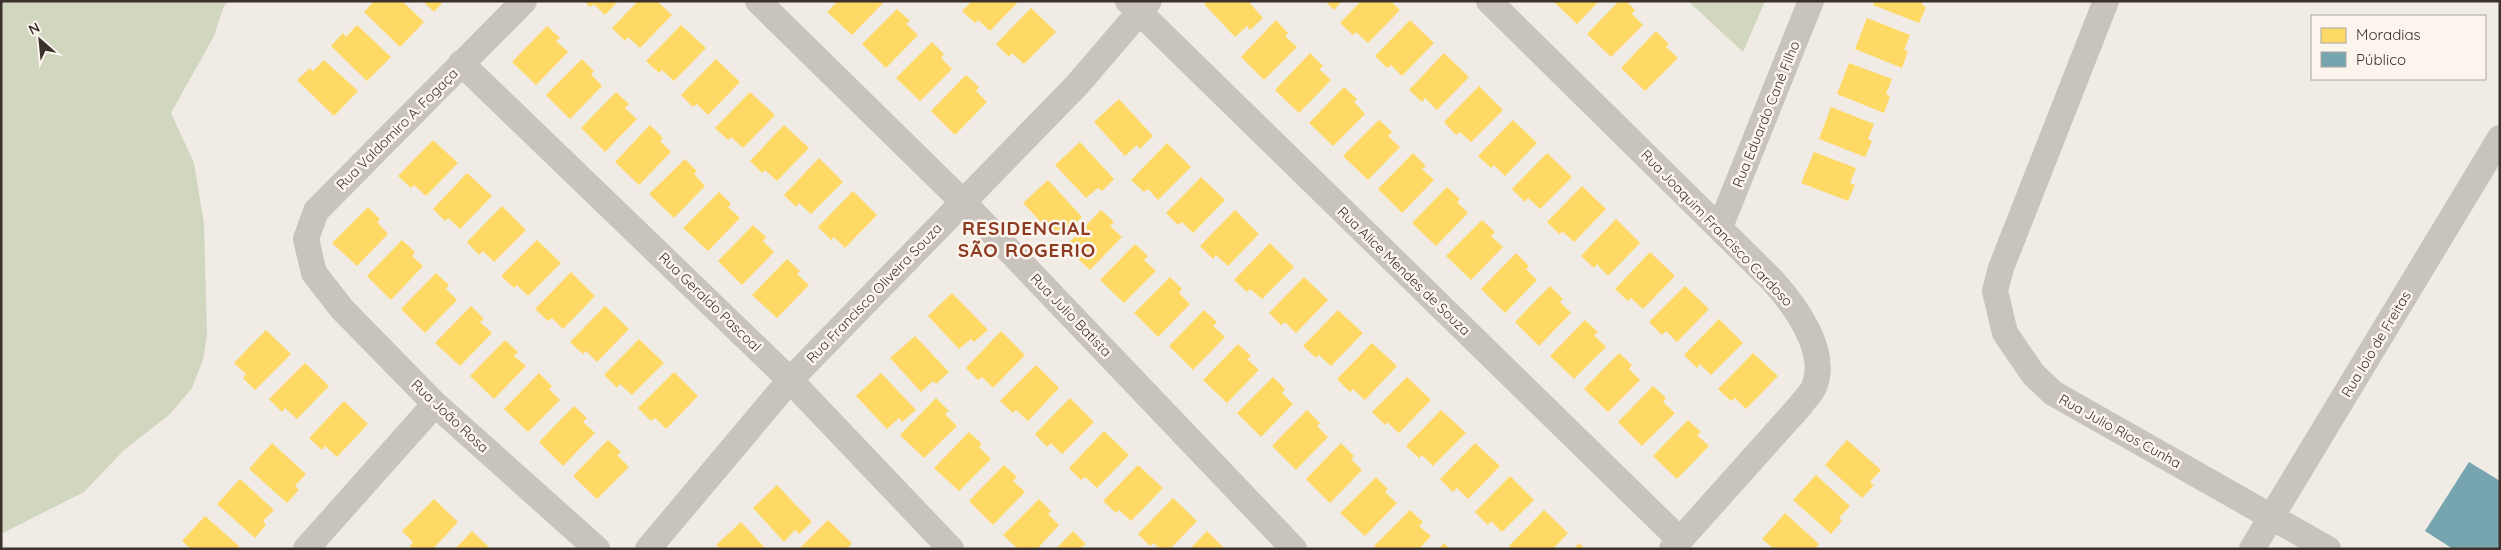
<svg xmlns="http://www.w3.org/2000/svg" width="2501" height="550" viewBox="0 0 2501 550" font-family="Quicksand,sans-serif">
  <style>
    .green { fill: #d1d6bf }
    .homes { fill: #ffd966 }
    .public { fill: #76a5af }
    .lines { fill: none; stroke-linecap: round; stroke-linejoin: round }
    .minor { stroke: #c9c3be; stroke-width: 26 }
    .labels { text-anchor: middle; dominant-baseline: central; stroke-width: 5; stroke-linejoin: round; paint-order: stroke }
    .street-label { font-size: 14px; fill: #3b302b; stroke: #fbf5ee }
    .district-label { font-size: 19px; font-weight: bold; letter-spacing: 1px; fill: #8c3b22; stroke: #fbf5ee }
  </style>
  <rect width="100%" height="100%" fill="#f0ebe5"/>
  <path class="green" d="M 1,1 L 229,1 L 224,6 L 214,36 L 171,113 L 194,163 L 204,223 L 207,335 L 203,360 L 192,388 L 169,415 L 124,450 L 84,492 L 1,534 Z
    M 1688,1 L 1765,1 L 1743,52 Z"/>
  <path class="homes" d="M 374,1 L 402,1 L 424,22 L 400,47 L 364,12 Z
    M 423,1 L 444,1 L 434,12 Z
    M 584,1 L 618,1 L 605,15 L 594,4 L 590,7 Z
    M 638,1 L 657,1 L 672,15 L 640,48 L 628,37 L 625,41 L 612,28 Z
    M 838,1 L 883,1 L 884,2 L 852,35 L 827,12 Z
    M 972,1 L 1019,1 L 990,31 L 978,20 L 975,23 L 962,11 Z
    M 1207,1 L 1248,1 L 1263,18 L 1250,30 L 1247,26 L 1235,37 L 1204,4 Z
    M 1325,1 L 1342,1 L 1334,10 Z
    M 1361,1 L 1391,1 L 1400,10 L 1368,43 L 1356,32 L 1353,35 L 1340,23 Z
    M 1553,1 L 1599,1 L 1577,24 Z
    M 1619,1 L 1626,1 L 1635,10 L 1632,14 L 1643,25 L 1611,57 L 1587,34 Z
    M 1874,1 L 1923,1 L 1922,5 L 1926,7 L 1919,23 L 1873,5 Z
    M 1031,8 L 1056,32 L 1024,64 L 1012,53 L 1009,57 L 996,44 Z
    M 897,9 L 910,21 L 906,24 L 918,35 L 886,68 L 862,44 Z
    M 1867,18 L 1910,35 L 1904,50 L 1908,51 L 1902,68 L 1855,49 Z
    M 1276,20 L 1288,33 L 1285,36 L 1297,47 L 1264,80 L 1241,57 Z
    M 1410,20 L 1434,43 L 1402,76 L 1391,65 L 1387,68 L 1375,56 Z
    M 357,25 L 391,57 L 367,81 L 331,46 L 343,33 L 346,37 Z
    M 681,25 L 706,48 L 674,81 L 662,70 L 659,73 L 646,61 Z
    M 547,26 L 560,38 L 556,41 L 568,52 L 536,85 L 512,62 Z
    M 1656,31 L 1669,44 L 1666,47 L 1678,58 L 1645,91 L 1621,68 Z
    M 932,42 L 944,54 L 941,58 L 952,69 L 920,101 L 896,78 Z
    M 1310,53 L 1323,66 L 1319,69 L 1331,80 L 1299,113 L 1275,90 Z
    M 1444,53 L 1469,77 L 1437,110 L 1425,98 L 1422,102 L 1409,90 Z
    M 582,59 L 594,71 L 591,74 L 602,86 L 570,119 L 546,95 Z
    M 716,59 L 740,82 L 708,115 L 697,104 L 693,107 L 681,95 Z
    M 324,60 L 358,91 L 334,116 L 297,80 L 310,68 L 313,71 Z
    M 1849,63 L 1892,79 L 1886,94 L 1890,96 L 1884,113 L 1837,94 Z
    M 966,75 L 979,87 L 976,91 L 987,102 L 955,135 L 931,111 Z
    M 1479,86 L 1503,110 L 1471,142 L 1460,132 L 1456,135 L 1444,122 Z
    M 1344,87 L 1357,99 L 1354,102 L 1365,114 L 1333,146 L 1309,123 Z
    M 616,92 L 629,104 L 625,108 L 637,119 L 605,152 L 581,128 Z
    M 750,92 L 775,115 L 743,148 L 731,137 L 728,140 L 715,128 Z
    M 1119,99 L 1153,136 L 1140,149 L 1137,145 L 1125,156 L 1094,122 Z
    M 1831,107 L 1874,124 L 1868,139 L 1872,141 L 1865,157 L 1819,139 Z
    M 1379,120 L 1392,132 L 1388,136 L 1400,147 L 1368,180 L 1343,156 Z
    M 1513,120 L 1537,143 L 1505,176 L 1494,165 L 1491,168 L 1478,156 Z
    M 650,125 L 663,138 L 660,141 L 671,152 L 639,185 L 615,162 Z
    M 784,125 L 809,148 L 777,181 L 765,170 L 762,173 L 750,161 Z
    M 433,140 L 458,163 L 426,196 L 414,185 L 411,188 L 398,176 Z
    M 1080,142 L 1114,179 L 1102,191 L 1098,188 L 1086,198 L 1055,165 Z
    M 1167,143 L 1191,167 L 1158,200 L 1148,189 L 1144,192 L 1131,180 Z
    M 1814,152 L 1856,168 L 1850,183 L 1855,185 L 1848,201 L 1801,183 Z
    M 1413,153 L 1426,166 L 1422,169 L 1434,180 L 1402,213 L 1378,189 Z
    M 1547,153 L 1572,177 L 1540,209 L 1528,198 L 1525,202 L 1512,189 Z
    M 819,158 L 843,182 L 811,214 L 799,203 L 796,207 L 784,195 Z
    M 685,159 L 697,171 L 694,174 L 705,186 L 674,218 L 649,194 Z
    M 467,173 L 492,196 L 460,229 L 448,218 L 445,221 L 433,209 Z
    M 1201,177 L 1225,200 L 1193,233 L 1182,222 L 1178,225 L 1166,213 Z
    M 1048,180 L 1082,217 L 1069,229 L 1066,226 L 1054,236 L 1023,203 Z
    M 1582,186 L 1606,209 L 1574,242 L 1563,232 L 1559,234 L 1547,222 Z
    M 1447,187 L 1460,199 L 1457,202 L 1468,213 L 1436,246 L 1412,223 Z
    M 853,191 L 877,215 L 845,248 L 834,237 L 831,240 L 818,227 Z
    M 719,192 L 731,204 L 728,207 L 740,218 L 708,251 L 683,228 Z
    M 502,206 L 526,230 L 494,262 L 483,251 L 479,255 L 467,242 Z
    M 368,207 L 380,219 L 377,222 L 388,234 L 357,266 L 332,243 Z
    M 1101,210 L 1114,222 L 1110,226 L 1122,237 L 1090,270 L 1065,247 Z
    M 1235,210 L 1259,234 L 1228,266 L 1216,255 L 1213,259 L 1200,246 Z
    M 1616,219 L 1640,243 L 1608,276 L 1597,264 L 1594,268 L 1581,256 Z
    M 1482,220 L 1495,232 L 1491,236 L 1503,247 L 1471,280 L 1446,256 Z
    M 753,225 L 766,237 L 763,241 L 774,252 L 742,285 L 718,261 Z
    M 402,240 L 415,252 L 412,256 L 423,266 L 391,300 L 367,276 Z
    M 537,240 L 561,263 L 528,296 L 517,285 L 514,288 L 501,276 Z
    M 1270,243 L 1294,267 L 1262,299 L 1250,289 L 1247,292 L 1234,280 Z
    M 1135,244 L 1148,256 L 1144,260 L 1156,271 L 1124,303 L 1100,280 Z
    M 1650,252 L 1675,276 L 1643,309 L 1631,298 L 1628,301 L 1615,289 Z
    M 1516,253 L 1529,266 L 1526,269 L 1537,280 L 1505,313 L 1481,289 Z
    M 787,259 L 800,271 L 797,274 L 809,285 L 777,318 L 752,295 Z
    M 571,272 L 595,296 L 563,329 L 552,318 L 548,321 L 535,309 Z
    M 436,273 L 449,285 L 446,289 L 457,300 L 425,333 L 401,309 Z
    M 1170,277 L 1182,289 L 1179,293 L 1190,304 L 1158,337 L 1134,313 Z
    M 1304,277 L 1328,300 L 1296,333 L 1285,322 L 1281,325 L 1269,313 Z
    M 1550,286 L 1563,299 L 1560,302 L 1571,313 L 1539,346 L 1515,322 Z
    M 1685,286 L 1709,309 L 1677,342 L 1666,331 L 1662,335 L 1649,322 Z
    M 952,293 L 988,330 L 974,342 L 971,339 L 959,349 L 928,316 Z
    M 471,306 L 484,319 L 480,322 L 492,333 L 460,366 L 435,343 Z
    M 605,306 L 629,329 L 597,362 L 586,351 L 583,354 L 570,342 Z
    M 1204,310 L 1217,322 L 1213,326 L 1225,337 L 1193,370 L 1169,346 Z
    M 1338,310 L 1363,333 L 1331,366 L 1319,355 L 1316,358 L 1303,346 Z
    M 1719,319 L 1743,343 L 1711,375 L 1700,364 L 1697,368 L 1684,355 Z
    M 1585,320 L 1598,332 L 1594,335 L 1606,347 L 1574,379 L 1550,356 Z
    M 266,330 L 291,354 L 255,390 L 243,378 L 246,374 L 234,363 Z
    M 1001,331 L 1025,355 L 993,388 L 982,377 L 978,380 L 966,368 Z
    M 915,336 L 949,372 L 936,384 L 933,381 L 921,392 L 890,358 Z
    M 639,339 L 664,363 L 632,395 L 620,384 L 617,388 L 604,375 Z
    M 505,340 L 518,352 L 514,356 L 526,366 L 494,399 L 470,376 Z
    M 1372,343 L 1397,366 L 1365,400 L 1353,389 L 1350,392 L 1337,379 Z
    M 1238,344 L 1251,356 L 1247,359 L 1259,370 L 1227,403 L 1203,380 Z
    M 1619,353 L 1632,365 L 1629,369 L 1640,380 L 1608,412 L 1584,389 Z
    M 1753,353 L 1778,376 L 1746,409 L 1735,398 L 1731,401 L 1718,389 Z
    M 305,363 L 329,386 L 297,419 L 285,408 L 282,412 L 269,399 Z
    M 1036,365 L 1059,388 L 1028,421 L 1016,410 L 1013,413 L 1000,401 Z
    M 674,372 L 698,396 L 666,429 L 655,418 L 651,421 L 638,408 Z
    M 539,373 L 552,386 L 549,389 L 560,400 L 528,432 L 504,409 Z
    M 881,373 L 916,410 L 902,422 L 899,418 L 887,429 L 856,396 Z
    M 1273,377 L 1285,389 L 1282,393 L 1293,404 L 1261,437 L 1237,413 Z
    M 1407,377 L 1431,400 L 1399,433 L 1387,422 L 1385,425 L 1372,412 Z
    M 1653,386 L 1666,398 L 1663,402 L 1675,413 L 1642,446 L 1618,422 Z
    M 936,398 L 949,411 L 945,414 L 957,426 L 924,458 L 900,435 Z
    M 1070,398 L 1094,422 L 1062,454 L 1051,443 L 1047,447 L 1035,434 Z
    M 344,401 L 368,424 L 337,457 L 325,446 L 322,450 L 309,438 Z
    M 574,406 L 587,418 L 583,422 L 595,433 L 563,466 L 539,442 Z
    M 1307,410 L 1320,423 L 1317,426 L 1328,437 L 1296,470 L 1272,446 Z
    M 1441,410 L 1466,433 L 1433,466 L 1422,455 L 1419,458 L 1406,446 Z
    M 1688,420 L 1701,432 L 1697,435 L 1709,446 L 1677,479 L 1653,456 Z
    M 1104,431 L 1129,455 L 1097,488 L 1085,477 L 1081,480 L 1069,468 Z
    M 969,432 L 982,444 L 979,447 L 991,459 L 959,491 L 934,468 Z
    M 608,440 L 621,452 L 617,455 L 629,467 L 597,499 L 573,476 Z
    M 1847,440 L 1881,470 L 1870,482 L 1874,485 L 1862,498 L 1825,465 Z
    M 272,443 L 306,474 L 295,486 L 299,490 L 287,503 L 249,469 Z
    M 1341,443 L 1354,456 L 1351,459 L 1362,470 L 1330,503 L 1306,479 Z
    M 1475,443 L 1500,466 L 1468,499 L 1457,488 L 1453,492 L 1440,479 Z
    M 1004,465 L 1017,477 L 1013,481 L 1025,492 L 993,525 L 969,501 Z
    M 1138,465 L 1163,488 L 1131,521 L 1119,510 L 1116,513 L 1103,501 Z
    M 1816,475 L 1850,506 L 1839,518 L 1842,521 L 1831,534 L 1793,500 Z
    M 1510,476 L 1534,500 L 1502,532 L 1491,521 L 1488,525 L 1475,512 Z
    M 1376,477 L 1388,489 L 1385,492 L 1397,503 L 1365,536 L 1340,513 Z
    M 240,479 L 274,510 L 263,521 L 266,525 L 255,538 L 217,504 Z
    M 777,485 L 812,522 L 799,534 L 795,530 L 784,542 L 753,508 Z
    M 1173,498 L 1197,521 L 1170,549 L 1159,549 L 1154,543 L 1150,546 L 1138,534 Z
    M 434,499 L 458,522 L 433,549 L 413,549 L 410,546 L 413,542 L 402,531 Z
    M 1039,499 L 1051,511 L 1048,514 L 1059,525 L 1037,549 L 1018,549 L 1003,535 Z
    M 1410,510 L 1423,522 L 1419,526 L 1431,536 L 1419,549 L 1377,549 L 1374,546 Z
    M 1544,510 L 1568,533 L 1553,549 L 1512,549 L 1509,546 Z
    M 1785,513 L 1819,544 L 1815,549 L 1774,549 L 1762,539 Z
    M 205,516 L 239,546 L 237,549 L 191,549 L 182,541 Z
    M 828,520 L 852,543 L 847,549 L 799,549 Z
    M 741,522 L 766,549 L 720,549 L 716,545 Z
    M 472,531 L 491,549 L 455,549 Z
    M 1073,531 L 1086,544 L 1082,547 L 1084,549 L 1056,549 Z
    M 1207,531 L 1225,549 L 1190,549 Z
    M 1444,543 L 1450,549 L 1439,549 Z
    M 1579,543 L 1585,549 L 1573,549 Z"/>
  <path class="public" d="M 2469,462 L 2500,481 L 2500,549 L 2453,549 L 2425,531 Z"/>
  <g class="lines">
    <path class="minor" d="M 524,1 L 316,211 L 306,239 L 314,273 L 342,309 L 435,404 L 597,549
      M 758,1 L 963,202 L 1294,549
      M 1128,1 L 1680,540
      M 1489,1 L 1773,281 C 1795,306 1829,351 1814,387 C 1811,394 1804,400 1800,406 L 1672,549
      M 2106,1 L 2001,268 L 1995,291 L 2005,333 L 2033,374 L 2053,393 L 2328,549
      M 461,63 L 790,380 L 951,549
      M 1720,227 L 1811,1
      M 306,549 L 435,404
      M 648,549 L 790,380 L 1077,85 L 1149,1
      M 2252,549 L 2500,138"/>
  </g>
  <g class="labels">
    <g class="street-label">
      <text transform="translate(1766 114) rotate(-68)">Rua Eduardo Cané Filho</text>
      <text transform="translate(397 129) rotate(-45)">Rua Valdomiro A. Fogaça</text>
      <text transform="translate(1717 228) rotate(46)">Rua Joaquim Francisco Cardoso</text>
      <text transform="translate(1404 271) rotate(44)">Rua Alice Mendes de Souza</text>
      <text transform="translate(874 293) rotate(-46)">Rua Francisco Oliveira Souza</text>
      <text transform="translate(710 302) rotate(44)">Rua Geraldo Pascoal</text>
      <text transform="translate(1071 315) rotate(46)">Rua Julio Batista</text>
      <text transform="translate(2376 344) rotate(-59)">Rua Ioio de Freitas</text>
      <text transform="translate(450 416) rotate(43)">Rua João Rosa</text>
      <text transform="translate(2120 431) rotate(29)">Rua Julio Rios Cunha</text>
    </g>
    <g class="district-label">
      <text x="1027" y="228">RESIDENCIAL<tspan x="1027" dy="22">SÃO ROGERIO</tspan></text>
    </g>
  </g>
  <rect width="2501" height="550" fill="none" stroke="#3b302b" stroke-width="5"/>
  <rect x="2311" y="15" width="175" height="65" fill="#fbf5ee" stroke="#aea6a0"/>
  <rect x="2321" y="28" width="25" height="15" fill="#ffd966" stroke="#aea6a0"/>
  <text x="2356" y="40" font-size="15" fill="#3b302b">Moradias</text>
  <rect x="2321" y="52" width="25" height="15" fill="#76a5af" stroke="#aea6a0"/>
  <text x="2356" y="65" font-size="15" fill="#3b302b">Público</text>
  <g transform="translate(40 40) rotate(333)" stroke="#fbf5ee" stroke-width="4" paint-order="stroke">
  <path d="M0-4L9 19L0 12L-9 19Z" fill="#3b302b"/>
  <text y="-8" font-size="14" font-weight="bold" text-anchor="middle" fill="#3b302b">N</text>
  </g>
</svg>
